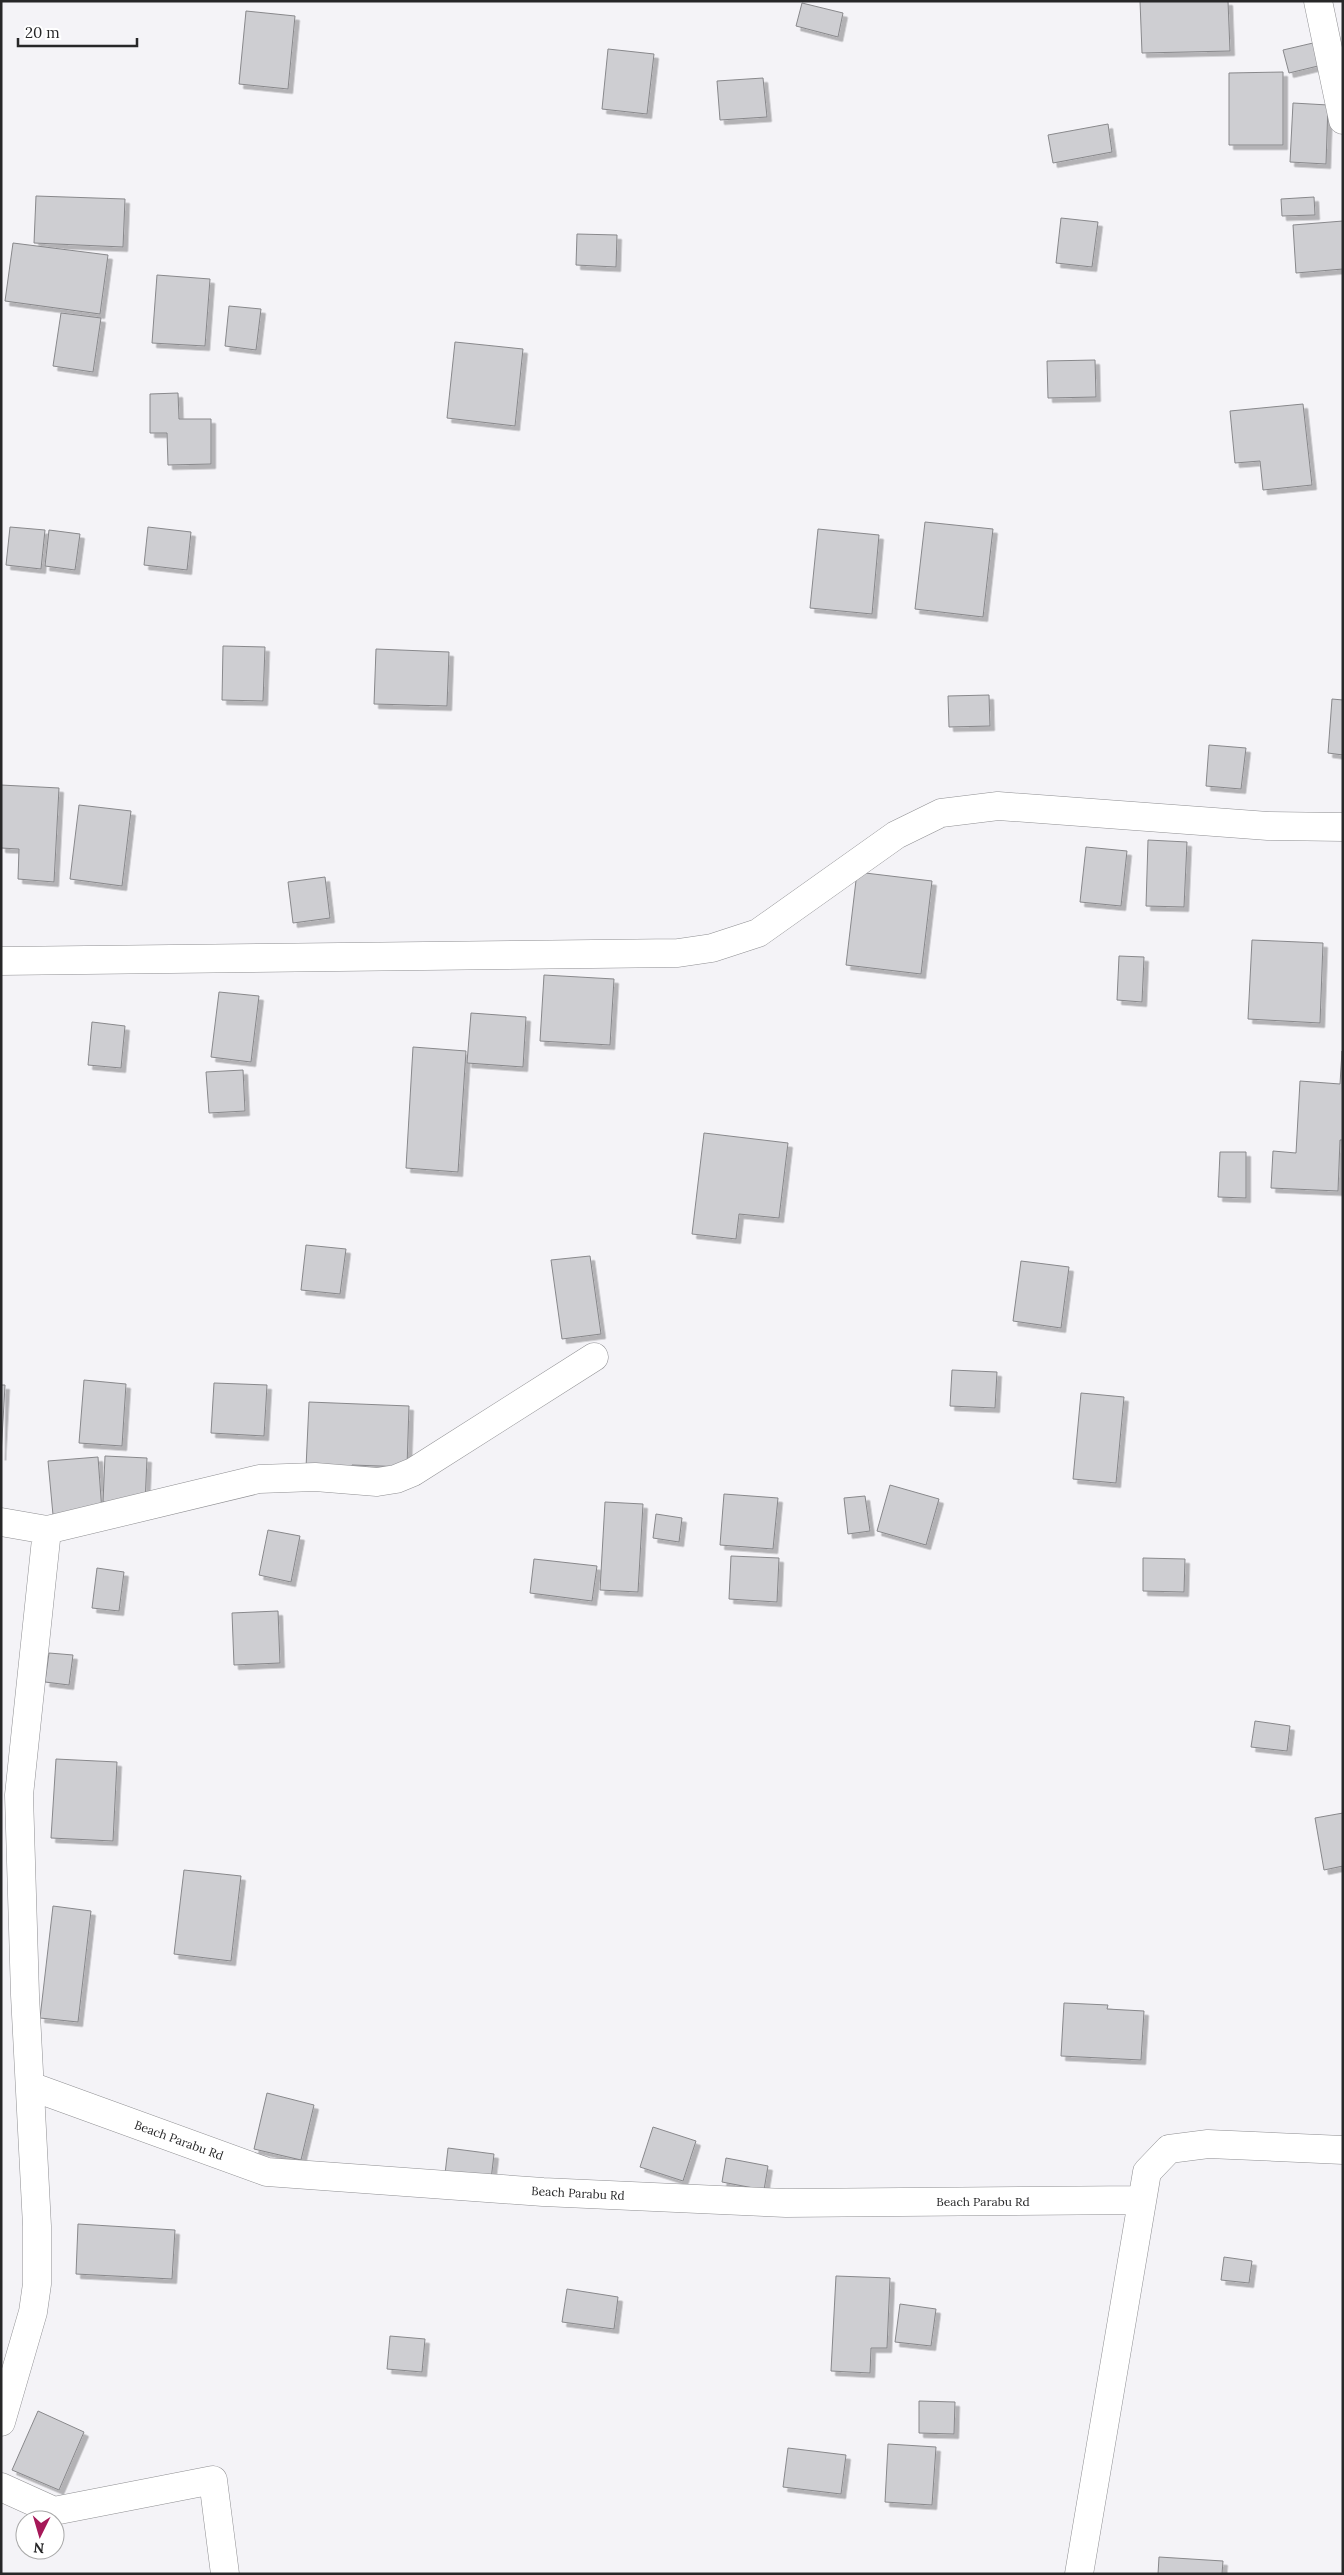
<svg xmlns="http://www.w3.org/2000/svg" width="1344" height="2575" viewBox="0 0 1344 2575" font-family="Lora,serif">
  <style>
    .building { fill: #ceced2; stroke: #88888b; filter: url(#shadow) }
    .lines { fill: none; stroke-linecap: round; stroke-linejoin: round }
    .minor-casing { stroke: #8f8f92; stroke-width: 29 }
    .minor { stroke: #fff; stroke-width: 28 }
    .labels { text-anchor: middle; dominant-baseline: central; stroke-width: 4; stroke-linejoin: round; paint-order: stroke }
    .street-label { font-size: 12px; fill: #272728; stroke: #fff }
  </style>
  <defs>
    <filter id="shadow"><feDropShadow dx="4.5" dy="4.5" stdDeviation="0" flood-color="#0004"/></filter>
  </defs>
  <rect width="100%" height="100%" fill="#f4f3f7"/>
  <path class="building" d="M 1140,1 L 1228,1 L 1230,51 L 1142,53 Z
    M 802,3 L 843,13 L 838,37 L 796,26 Z
    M 246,11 L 295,16 L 288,89 L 239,84 Z
    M 1313,43 L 1318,66 L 1289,73 L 1283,50 Z
    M 608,49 L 654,54 L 647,114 L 602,109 Z
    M 1283,72 L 1283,145 L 1229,145 L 1229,73 Z
    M 763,78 L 767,117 L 720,120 L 717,81 Z
    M 1293,103 L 1328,105 L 1326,164 L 1290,162 Z
    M 1108,124 L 1112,152 L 1053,163 L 1048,135 Z
    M 36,196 L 125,199 L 123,247 L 34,243 Z
    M 1314,197 L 1315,215 L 1282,216 L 1281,199 Z
    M 1061,218 L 1098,222 L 1092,267 L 1056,263 Z
    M 1343,221 L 1343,269 L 1296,273 L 1293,225 Z
    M 577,234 L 617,235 L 616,267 L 576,265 Z
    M 13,243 L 108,255 L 100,314 L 5,301 Z
    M 157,275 L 210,279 L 205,346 L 152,343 Z
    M 229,306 L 261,309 L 256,350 L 225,346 Z
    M 61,313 L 101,318 L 93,372 L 53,366 Z
    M 455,342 L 523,349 L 515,426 L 447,418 Z
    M 1095,360 L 1096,397 L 1048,398 L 1047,361 Z
    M 178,393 L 179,419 L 211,419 L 211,464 L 168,465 L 167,433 L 150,433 L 150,394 Z
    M 1303,404 L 1312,485 L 1263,490 L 1260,461 L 1235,463 L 1230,411 Z
    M 925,522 L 993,529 L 983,617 L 915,609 Z
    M 10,527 L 45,530 L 41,569 L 6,565 Z
    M 148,527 L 191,532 L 187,570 L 144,565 Z
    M 818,529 L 879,535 L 872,614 L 810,608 Z
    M 49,530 L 80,534 L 75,570 L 45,566 Z
    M 223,646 L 265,647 L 263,701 L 222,700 Z
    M 376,649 L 449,652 L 447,706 L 374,704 Z
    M 989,695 L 990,726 L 949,727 L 948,696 Z
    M 1332,699 L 1343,700 L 1343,755 L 1328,753 Z
    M 1209,745 L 1246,748 L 1241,789 L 1206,786 Z
    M 1,785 L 59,788 L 54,882 L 18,879 L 19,849 L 1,848 Z
    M 79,805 L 131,811 L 122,886 L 70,879 Z
    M 1148,840 L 1187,842 L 1184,907 L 1146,906 Z
    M 1086,847 L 1127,851 L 1121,906 L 1080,902 Z
    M 857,872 L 932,881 L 921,974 L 846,965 Z
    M 325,877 L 330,918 L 293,923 L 288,882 Z
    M 1252,940 L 1323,943 L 1320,1023 L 1248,1019 Z
    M 1119,956 L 1144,957 L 1142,1002 L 1117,1000 Z
    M 544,975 L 614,979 L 610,1045 L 540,1041 Z
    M 219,992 L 259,996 L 251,1062 L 211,1057 Z
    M 471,1013 L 526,1017 L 523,1067 L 467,1063 Z
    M 92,1022 L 125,1026 L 121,1068 L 88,1065 Z
    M 413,1047 L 466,1051 L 458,1172 L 406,1168 Z
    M 1342,1051 L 1343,1140 L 1340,1140 L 1338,1191 L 1271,1188 L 1273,1151 L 1296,1153 L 1300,1081 L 1340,1084 Z
    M 243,1070 L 245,1111 L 209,1113 L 206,1072 Z
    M 704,1133 L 788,1143 L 779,1218 L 739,1214 L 736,1239 L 692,1234 Z
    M 1220,1152 L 1246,1152 L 1246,1198 L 1218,1197 Z
    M 306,1245 L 346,1249 L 340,1294 L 301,1290 Z
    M 590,1256 L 601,1334 L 562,1339 L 551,1260 Z
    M 1021,1261 L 1069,1267 L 1061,1328 L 1013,1321 Z
    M 952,1370 L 997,1372 L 995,1408 L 950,1406 Z
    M 84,1380 L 126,1384 L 122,1446 L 79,1443 Z
    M 214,1383 L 267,1385 L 264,1436 L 211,1433 Z
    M 1,1385 L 5,1385 L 1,1456 Z
    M 1081,1393 L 1124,1397 L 1116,1483 L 1073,1479 Z
    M 309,1402 L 409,1406 L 407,1467 L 352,1465 L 351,1470 L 306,1468 Z
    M 105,1456 L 147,1458 L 145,1504 L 103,1502 Z
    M 98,1457 L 102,1512 L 53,1515 L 48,1461 Z
    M 890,1485 L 939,1499 L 926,1545 L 877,1531 Z
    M 724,1494 L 778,1498 L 773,1549 L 720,1545 Z
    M 865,1496 L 870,1531 L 848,1534 L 844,1498 Z
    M 605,1502 L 643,1504 L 638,1592 L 600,1590 Z
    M 656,1514 L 682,1518 L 679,1542 L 653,1538 Z
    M 268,1530 L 300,1536 L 291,1582 L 259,1575 Z
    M 731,1556 L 779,1558 L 777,1602 L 729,1599 Z
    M 1143,1558 L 1185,1559 L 1184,1592 L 1143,1591 Z
    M 534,1559 L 597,1566 L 592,1601 L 530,1593 Z
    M 97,1568 L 124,1572 L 119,1611 L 92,1608 Z
    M 278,1611 L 280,1663 L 234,1665 L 232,1613 Z
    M 49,1653 L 73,1655 L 69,1685 L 45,1682 Z
    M 1255,1721 L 1290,1726 L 1287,1751 L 1251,1747 Z
    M 56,1759 L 117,1762 L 113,1841 L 51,1838 Z
    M 1343,1813 L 1343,1866 L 1324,1870 L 1315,1818 Z
    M 184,1870 L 241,1876 L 231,1961 L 174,1954 Z
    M 53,1906 L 91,1911 L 78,2022 L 40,2018 Z
    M 1064,2003 L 1108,2005 L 1107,2009 L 1144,2011 L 1141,2060 L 1061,2056 Z
    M 267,2093 L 314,2105 L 301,2160 L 254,2149 Z
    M 653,2127 L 696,2141 L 683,2181 L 640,2167 Z
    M 448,2148 L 494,2154 L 491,2180 L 445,2174 Z
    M 726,2158 L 768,2166 L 764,2190 L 722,2182 Z
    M 78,2224 L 175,2230 L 172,2279 L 76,2274 Z
    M 1224,2257 L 1252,2261 L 1249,2283 L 1221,2280 Z
    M 836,2276 L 890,2278 L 887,2348 L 871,2348 L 870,2373 L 831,2371 Z
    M 567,2289 L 618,2297 L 614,2329 L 562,2322 Z
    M 900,2304 L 936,2309 L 931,2346 L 895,2342 Z
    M 390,2336 L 425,2339 L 422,2372 L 387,2369 Z
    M 919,2401 L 955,2402 L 954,2434 L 919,2433 Z
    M 38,2411 L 84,2432 L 59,2490 L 12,2470 Z
    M 888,2444 L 936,2447 L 932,2505 L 885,2502 Z
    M 788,2448 L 846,2455 L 841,2494 L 783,2487 Z
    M 1159,2557 L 1223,2561 L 1222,2574 L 1158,2574 Z"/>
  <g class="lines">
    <g class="minor-casing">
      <path id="minor" d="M 1318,1 L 1343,120
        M 1,961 L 678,953 L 712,948 L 758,933 L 896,835 L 941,813 L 998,806 L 1268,826 L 1343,827
        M 1,1522 L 47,1530 L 19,1795 L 25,1995 L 37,2226 L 37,2284 L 33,2312 L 1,2422
        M 47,1530 L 259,1479 L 315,1477 L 377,1482 L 396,1479 L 413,1472 L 594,1357
        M 30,2086 L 267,2172 L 543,2192 L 786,2203 L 1142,2200
        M 1,2487 L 54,2511 L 213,2480 L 225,2574
        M 1079,2574 L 1147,2172 L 1169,2149 L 1208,2144 L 1343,2150"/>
    </g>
    <use href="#minor" class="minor"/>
  </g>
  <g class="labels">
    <g class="street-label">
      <text transform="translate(179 2140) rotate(20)">Beach Parabu Rd</text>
      <text transform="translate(578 2193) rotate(3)">Beach Parabu Rd</text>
      <text x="983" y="2201">Beach Parabu Rd</text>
    </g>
  </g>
  <rect width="1344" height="2575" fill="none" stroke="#272728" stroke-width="5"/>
  <g transform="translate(40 2535) rotate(185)"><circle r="24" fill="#ffffff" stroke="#a9a9a9"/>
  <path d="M0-4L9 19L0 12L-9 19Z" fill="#a61858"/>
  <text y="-8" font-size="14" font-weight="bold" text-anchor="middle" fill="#272728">N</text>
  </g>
  <path d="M18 38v8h119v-8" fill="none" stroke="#272728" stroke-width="2.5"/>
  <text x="25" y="38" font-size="15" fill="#272728" stroke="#ffffff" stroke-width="4" paint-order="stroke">20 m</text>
</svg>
